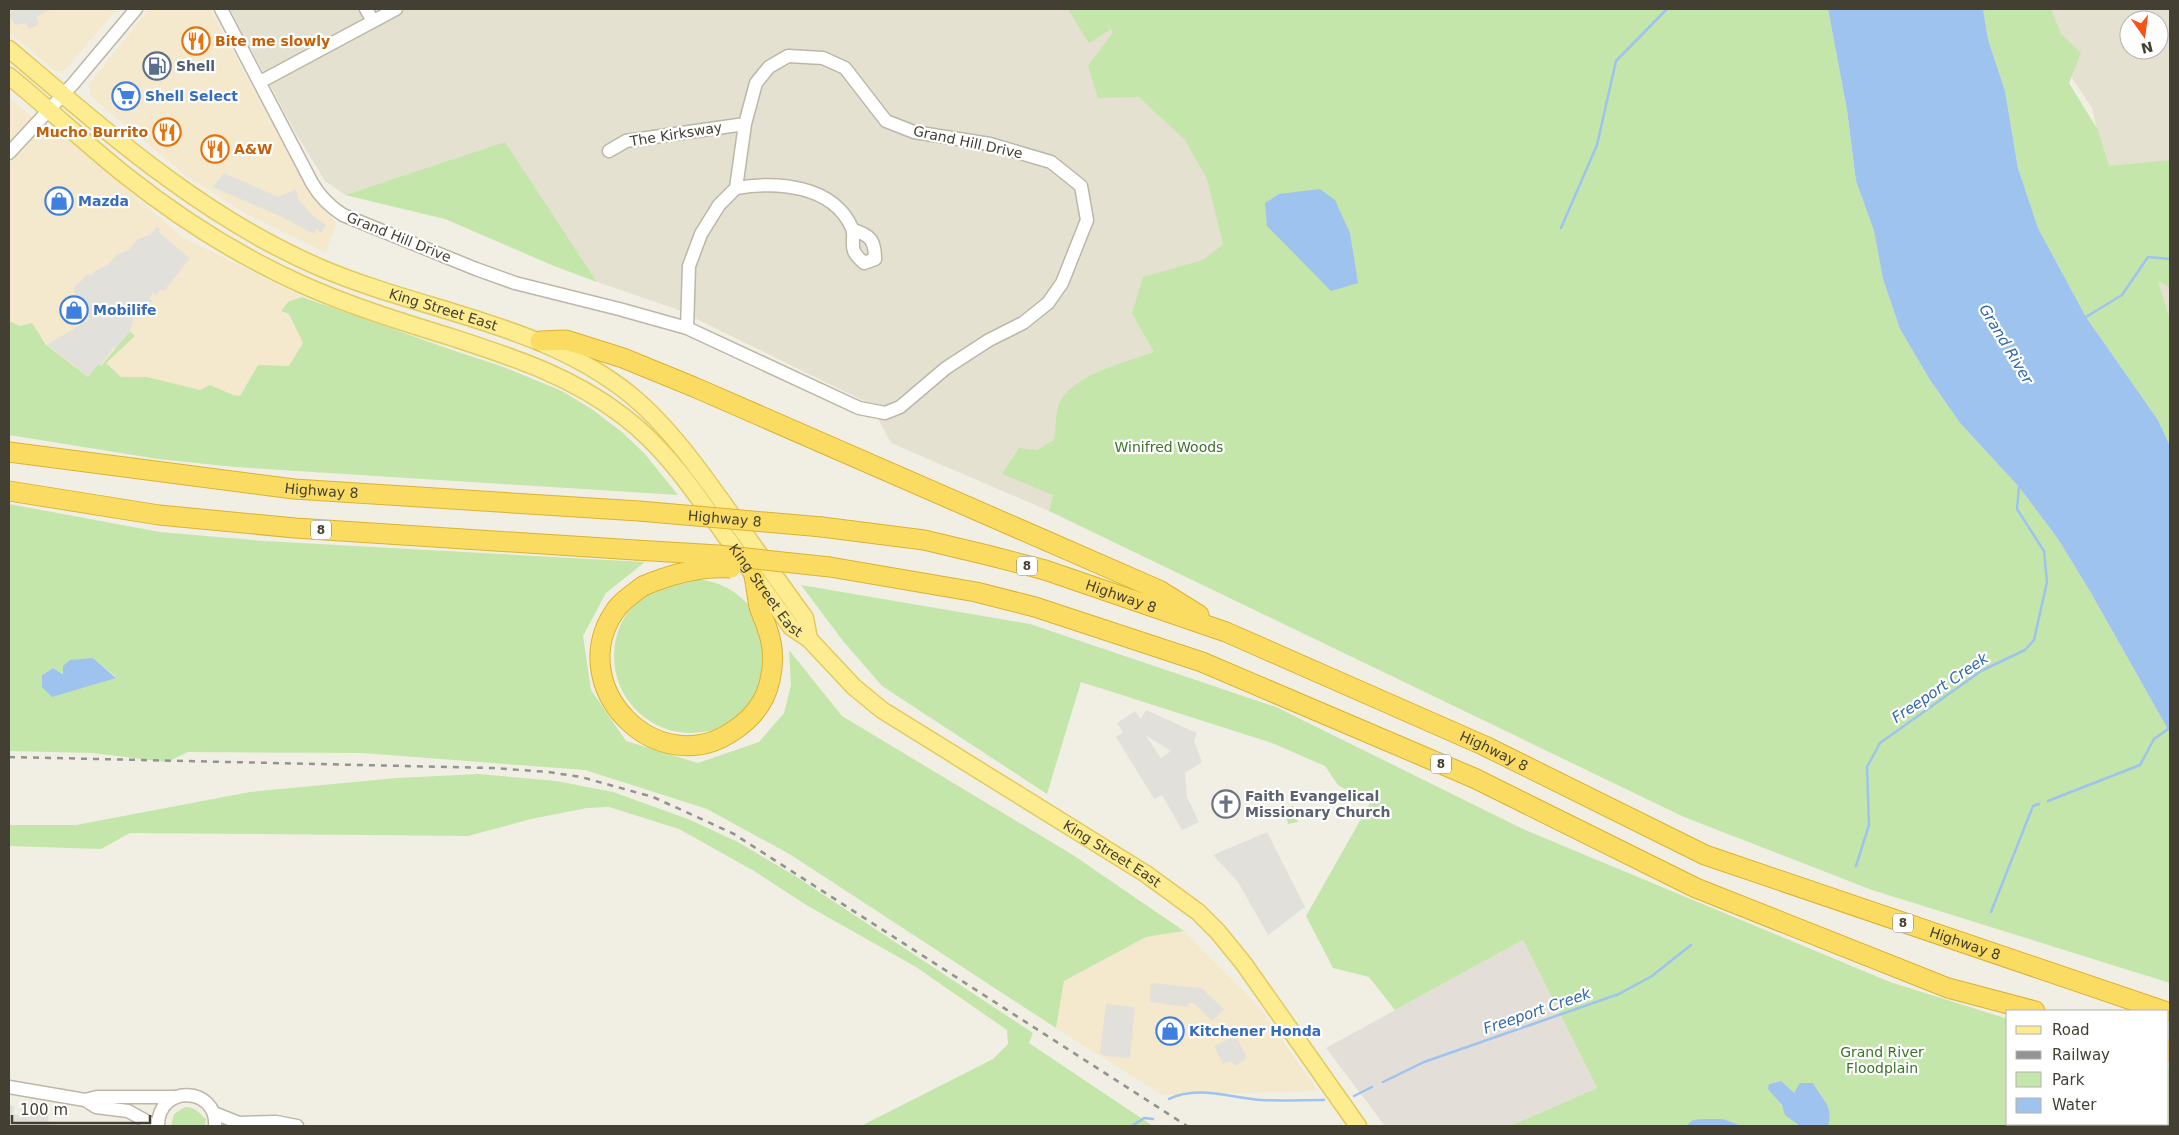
<svg xmlns="http://www.w3.org/2000/svg" width="2179" height="1135" viewBox="0 0 2179 1135" font-family="'DejaVu Sans',sans-serif">
  <style>
    .residential { fill: #e5e1d1; fill-rule: evenodd }
    .commercial { fill: #f4e8cd }
    .industrial { fill: #e3dfd8 }
    .green { fill: #c4e6ab; fill-rule: evenodd }
    .parking { fill: #e1e0db; fill-rule: evenodd }
    .water { fill: #9ec3ee }
    .lines { fill: none; stroke-linecap: round; stroke-linejoin: round }
    .stream { stroke: #9ec3ee; stroke-width: 2.5 }
    .minor-casing { stroke: #bcb7a6; stroke-width: 15 }
    .major-casing { stroke: #e1cb61; stroke-width: 19 }
    .highway-casing { stroke: #dab234; stroke-width: 21 }
    .minor { stroke: #fff; stroke-width: 12 }
    .major { stroke: #fdec90; stroke-width: 16 }
    .highway { stroke: #fbdc63; stroke-width: 19 }
    .rail { stroke: #939393; stroke-width: 2.5; stroke-dasharray: 6 6; stroke-linecap: butt }
    .highway-bridge-casing { stroke: #dab234; stroke-width: 21; stroke-linecap: butt }
    .highway-bridge { stroke: #fbdc63; stroke-width: 19 }
    .labels { text-anchor: middle; dominant-baseline: central; stroke-width: 4.5; stroke-linejoin: round; paint-order: stroke }
    .shield { fill: #fff; stroke: #7b7970; stroke-width: 1 }
    .shield-label { font-size: 12px; font-weight: bold; fill: #433f33 }
    .food-label { font-size: 14px; font-weight: bold; fill: #c56008; stroke: #fff; text-anchor: start }
    .service-label { font-size: 14px; font-weight: bold; fill: #4e5e75; stroke: #fff; text-anchor: start }
    .shop-label { font-size: 14px; font-weight: bold; fill: #366cbe; stroke: #fff; text-anchor: start }
    .street-label { font-size: 14px; fill: #433f33; stroke: #fff }
    .park-label { font-size: 14px; fill: #3b7328; stroke: #fff }
    .worship-label { font-size: 14px; font-weight: bold; fill: #5b616d; stroke: #fff; text-anchor: start }
    .water-label { font-size: 15px; font-style: italic; fill: #2f67ac; stroke: #fff }
  </style>
  <rect width="100%" height="100%" fill="#f1efe3"/>
  <path class="residential" d="M 230,9 L 1120,9 L 1245,250 L 1164,370 L 1076,403 L 1049,511 L 891,443 L 870,404 L 676,309 L 597,282 L 505,143 L 345,195 L 325,181 L 295,132 Z
    M 2036,9 L 2170,9 L 2170,160 L 2106,171 L 2092,108 L 2040,30 ZM 2129,20 L 2159,20 L 2159,50 L 2129,50 Z
    M 2158,281 L 2170,288 L 2170,319 Z"/>
  <path class="commercial" d="M 9,9 L 117,9 L 64,71 L 56,71 L 9,32 Z
    M 149,9 L 210,9 L 312,197 L 336,223 L 326,253 L 241,211 L 185,175 L 90,96 L 89,84 Z
    M 9,97 L 47,130 L 70,139 L 182,237 L 307,299 L 308,345 L 291,371 L 235,414 L 89,387 L 9,333 Z
    M 1184,931 L 1259,1007 L 1318,1091 L 1162,1095 L 1056,1028 L 1064,981 L 1146,937 Z"/>
  <path class="industrial" d="M 1523,940 L 1597,1088 L 1510,1126 L 1385,1126 L 1326,1048 Z"/>
  <path class="green" d="M 1068,9 L 1828,9 L 1847,110 L 1856,181 L 1874,231 L 1883,279 L 1900,329 L 1930,380 L 1960,423 L 2019,487 L 2058,539 L 2091,593 L 2170,733 L 2170,983 L 1872,890 L 1684,817 L 1049,511 L 1053,495 L 1002,474 L 1019,448 L 1037,450 L 1054,440 C 1056,429 1055,412 1060,402 C 1073,375 1128,361 1154,352 L 1132,313 L 1143,277 L 1203,260 L 1223,244 L 1207,179 L 1185,140 L 1139,97 L 1098,98 L 1088,66 L 1113,32 L 1104,20 L 1110,30 L 1089,43 ZM 1265,203 L 1350,233 L 1352,247 Z
    M 1983,9 L 2051,9 L 2061,34 L 2081,53 L 2069,83 L 2098,130 L 2109,166 L 2170,160 L 2170,288 L 2158,281 L 2170,319 L 2170,446 L 2158,420 L 2086,317 L 2038,228 L 2018,168 L 2005,91 L 1988,39 Z
    M 505,142 L 597,282 L 554,266 L 445,219 L 345,195 Z
    M 302,297 L 458,352 L 501,366 L 562,391 L 593,410 L 622,432 L 644,453 L 678,495 L 235,467 L 158,459 L 9,435 L 9,321 L 20,326 L 32,323 L 46,345 L 88,377 L 98,364 L 101,366 L 130,331 L 135,336 L 106,363 L 121,377 L 147,377 L 200,390 L 210,385 L 233,395 L 240,396 L 258,365 L 289,366 L 303,343 L 289,314 L 281,311 L 288,302 Z
    M 9,504 L 160,532 L 264,541 L 645,562 L 606,593 L 583,636 L 591,690 L 626,741 L 698,763 L 759,742 L 784,713 L 791,685 L 789,650 L 842,716 L 1073,855 L 1184,931 L 1146,937 L 1064,981 L 1056,1028 L 791,855 L 707,809 L 585,770 L 362,753 L 188,752 L 167,762 L 92,753 L 9,751 ZM 93,658 L 116,677 L 42,675 L 53,668 L 64,674 Z
    M614 656a77 77 0 1 1 154 0a77 77 0 1 1-154 0Z
    M 801,585 L 1030,624 L 1276,707 L 1523,829 L 1890,982 L 2008,1019 L 2008,1124 L 2168,1124 L 2168,1068 L 2170,1069 L 2170,1126 L 1742,1126 L 1723,1119 L 1686,1126 L 1510,1126 L 1597,1088 L 1523,940 L 1395,1010 L 1369,977 L 1333,968 L 1306,916 L 1370,803 L 1338,785 L 1325,766 L 1272,743 L 1081,682 L 1047,794 L 882,686 L 843,641 ZM 1781,1081 L 1784,1110 L 1769,1084 Z
    M 479,774 L 556,781 L 613,792 L 688,819 L 738,842 L 795,876 L 1033,1033 L 1029,1043 L 1153,1126 L 861,1126 L 993,1059 L 1008,1044 L 1007,1030 L 916,967 L 808,906 L 754,871 L 679,829 L 609,807 L 587,808 L 531,819 L 468,836 L 130,833 L 101,849 L 9,846 L 9,825 L 76,825 L 250,792 L 397,778 Z
    M 1293,806 L 1298,822 L 1288,824 L 1284,808 Z
    M 185,1107 C 195,1107 199,1113 206,1119 L 205,1126 L 171,1126 L 174,1114 Z"/>
  <path class="parking" d="M 16,9 L 51,9 L 36,17 L 39,24 L 29,29 L 26,23 L 15,25 L 9,15 L 9,13 Z
    M 224,173 L 278,197 L 296,189 L 298,199 L 313,216 L 326,225 L 321,233 L 317,229 L 314,234 L 282,217 L 213,187 Z
    M 157,227 L 160,229 L 158,232 L 190,258 L 164,291 L 161,289 L 156,295 L 153,293 L 149,298 L 152,301 L 145,309 L 142,307 L 134,318 L 130,331 L 116,348 L 114,347 L 100,366 L 98,364 L 88,376 L 47,345 L 90,319 L 73,289 L 88,274 L 91,276 L 95,271 L 108,265 L 116,255 L 129,250 L 138,239 L 150,235 Z
    M 1146,710 L 1197,733 L 1194,741 L 1202,762 L 1185,773 L 1187,797 L 1199,822 L 1182,830 L 1162,795 L 1154,799 L 1116,737 L 1123,732 L 1117,723 L 1135,711 L 1141,719 ZM 1146,736 L 1147,736 L 1171,751 L 1161,758 Z
    M 1267,832 L 1305,907 L 1268,935 L 1238,882 L 1213,855 Z
    M 1151,983 L 1201,988 L 1224,1009 L 1212,1021 L 1194,1003 L 1189,1003 L 1188,1007 L 1150,1002 Z
    M 1106,1004 L 1135,1007 L 1130,1058 L 1105,1056 L 1100,1053 Z
    M 1236,1036 L 1247,1058 L 1235,1066 L 1231,1061 L 1223,1064 L 1214,1046 Z
    M 9,1105 L 14,1106 L 13,1114 L 20,1115 L 22,1107 L 49,1112 L 48,1120 L 50,1126 L 17,1126 L 17,1124 L 10,1123 L 9,1126 Z"/>
  <path class="water" d="M 1828,9 L 1983,9 L 1988,39 L 2005,91 L 2018,168 L 2038,228 L 2086,317 L 2158,420 L 2170,446 L 2170,733 L 2091,593 L 2058,539 L 2019,487 L 1960,423 L 1930,380 L 1900,329 L 1883,279 L 1874,231 L 1856,181 L 1847,110 Z
    M 1320,189 L 1335,200 L 1350,233 L 1358,283 L 1331,291 L 1267,226 L 1265,203 L 1279,194 Z
    M 93,658 L 116,678 L 52,697 L 42,687 L 42,675 L 53,668 L 63,674 L 63,666 L 70,660 Z
    M 1781,1081 L 1794,1093 L 1800,1083 L 1813,1083 C 1822,1100 1834,1105 1828,1126 L 1800,1126 L 1785,1115 L 1782,1105 L 1768,1089 L 1769,1084 Z
    M 1702,1119 L 1723,1119 L 1742,1126 L 1686,1126 L 1693,1120 Z"/>
  <g class="lines">
    <path class="stream" d="M 1561,228 L 1597,145 L 1616,61 L 1667,9
      M 2086,317 L 2122,295 L 2148,257 L 2170,259
      M 2048,801 L 2140,765 L 2154,739 L 2168,729
      M 1856,866 L 1869,825 L 1867,767 L 1880,743 L 1981,671 L 2025,650 L 2034,640 L 2047,582 L 2044,551 L 2017,509 L 2019,487
      M 1991,912 L 2033,806 L 2039,804
      M 1383,1082 L 1424,1062 L 1619,994 L 1652,976 L 1691,945
      M 1354,1096 L 1372,1087
      M 1169,1099 C 1198,1085 1231,1098 1261,1100 C 1282,1101 1303,1100 1324,1100
      M 1132,1126 L 1144,1118 L 1153,1119"/>
    <g class="minor-casing">
      <path id="minor" d="M 221,9 L 312,183 C 320,197 329,206 343,215 L 476,269 L 515,283 L 619,309 L 687,328 L 859,408 L 885,413 L 900,407 L 946,368 L 989,340 L 1023,323 L 1048,303 L 1062,283 L 1087,220 L 1081,186 L 1051,162 L 990,144 L 914,132 L 886,121 L 845,68 L 823,58 L 788,56 L 769,67 L 756,83 L 745,124 L 736,188 L 719,205 L 701,234 L 689,266 L 687,328
        M 366,9 L 373,21
        M 260,82 L 396,9
        M 609,151 L 626,141 L 745,124
        M 9,153 L 73,84 L 136,9
        M 736,188 C 777,181 833,185 852,228 C 855,235 851,244 854,251 C 855,255 861,260 864,263 L 875,259 C 875,240 870,235 853,230
        M 9,1087 L 85,1100 L 97,1097 L 175,1097
        M 85,1100 L 96,1107 L 128,1111 L 155,1126
        M 214,1113 L 239,1123 L 276,1122 L 297,1126
        M 158,1126 C 158,1083 218,1087 215,1126"/>
    </g>
    <g class="major-casing">
      <g id="major">
        <path id="s1" d="M 9,49 C 106,131 202,217 321,268 C 424,312 543,323 632,396 C 669,427 698,468 726,507 C 752,544 778,581 805,618 L 809,639"/>
        <path id="s2" d="M 9,76 C 48,108 85,143 125,175 C 179,218 237,255 301,284 C 350,306 402,322 454,338 C 515,358 571,376 623,416 C 664,447 693,489 722,531 C 745,563 768,595 791,627 L 809,639 L 854,687 L 882,710 L 1146,874 L 1198,912 L 1218,932 L 1244,964 L 1358,1126"/>
      </g>
    </g>
    <g class="highway-casing">
      <g id="highway">
        <path d="M 540,341 L 566,340 L 623,358 L 694,387 L 1159,590 L 1199,615"/>
        <path id="s3" d="M 9,452 L 294,489 L 639,511"/>
        <path d="M 9,491 L 159,515 L 295,528 L 635,550"/>
        <path id="s4" d="M 822,527 L 924,540 L 987,555 L 1045,570 L 1226,632 L 1485,746 L 1705,855 L 2164,1011"/>
        <path d="M 830,567 L 976,592 L 1035,607 L 1202,662 L 1474,778 L 1696,888 L 1948,988 L 2035,1011"/>
        <path d="M 643,586 C 634,593 624,599 617,608 C 560,685 658,786 736,729 C 753,717 766,700 770,680 C 774,663 773,644 767,628 C 765,621 761,614 759,606 C 757,597 756,586 754,576"/>
        <path d="M 2168,1050 L 2170,1051"/>
      </g>
    </g>
    <use href="#minor" class="minor"/>
    <use href="#major" class="major"/>
    <use href="#highway" class="highway"/>
    <path class="rail" d="M 9,757 L 493,768 L 548,772 L 581,777 L 653,797 L 734,834 L 1187,1126"/>
    <g class="highway-bridge-casing">
      <g id="highway-bridge">
        <path id="s5" d="M 639,511 L 822,527"/>
        <path d="M 635,550 L 718,555 L 830,567"/>
        <path d="M 643,586 C 671,574 700,566 731,568"/>
      </g>
    </g>
    <use href="#highway-bridge" class="highway-bridge"/>
  </g>
  <defs>
    <g id="restaurant-ring" transform="scale(1.4375)"><circle r="9.5" fill="#fff" stroke="#e8710a" stroke-width="1.5"/><path d="M-5-6h1v4h1v-4h1v4h1v-4h1v5L-1.5 .5V6h-2V.5L-5-1ZM5-6V6H3V1.5H1.5Q1.5-4 5-6Z" fill="#e8710a"/></g>
    <g id="fuel-ring" transform="scale(1.4375)"><circle r="9.5" fill="#fff" stroke="#5c6f8a" stroke-width="1.5"/><path d="M-5.5-6h7V0h2V4h1.3V-2.5L3-4.5l.8-.8L6-3V5H2.5V1h-1V6h-7ZM-4.2-4.7v3.2H.2V-4.7Z" fill="#5c6f8a"/></g>
    <g id="supermarket-ring" transform="scale(1.4375)"><circle r="9.5" fill="#fff" stroke="#3f7fe0" stroke-width="1.5"/><path d="M-6-5.5h2.5l.6 2H6L4.5 2H-2.5L-4.4-4H-6ZM-1.5 3.2a1.3 1.3 0 1 0 .1 0ZM3 3.2a1.3 1.3 0 1 0 .1 0Z" fill="#3f7fe0"/></g>
    <g id="shop-ring" transform="scale(1.4375)"><circle r="9.5" fill="#fff" stroke="#3f7fe0" stroke-width="1.5"/><path d="M-5-2.5h2.3a2.7 3.5 0 0 1 5.4 0H5L5.5 6h-11ZM-1.5-2.5h3a1.5 2.3 0 0 0-3 0Z" fill="#3f7fe0"/></g>
    <g id="church-ring" transform="scale(1.4375)"><circle r="9.5" fill="#fff" stroke="#6b7280" stroke-width="1.5"/><path d="M-1.2-6h2.4v3.5h3.3v2.4h-3.3V6h-2.4V-.1h-3.3v-2.4h3.3Z" fill="#6b7280"/></g>
  </defs>
  <g fill-rule="evenodd">
    <use href="#restaurant-ring" x="196" y="41"/>
    <use href="#fuel-ring" x="157" y="66"/>
    <use href="#supermarket-ring" x="126" y="96"/>
    <use href="#restaurant-ring" x="167" y="132"/>
    <use href="#restaurant-ring" x="215" y="149"/>
    <use href="#shop-ring" x="59" y="201"/>
    <use href="#shop-ring" x="74" y="310"/>
    <use href="#church-ring" x="1226" y="804"/>
    <use href="#shop-ring" x="1170" y="1031"/>
  </g>
  <g class="labels">
    <g class="shield">
      <rect x="311" y="520.5" width="20" height="19" rx="4"/>
      <rect x="1017" y="556.5" width="20" height="19" rx="4"/>
      <rect x="1431" y="754.5" width="20" height="19" rx="4"/>
      <rect x="1893" y="913.5" width="20" height="19" rx="4"/>
    </g>
    <g class="shield-label">
      <text x="321" y="530">8</text>
      <text x="1027" y="566">8</text>
      <text x="1441" y="764">8</text>
      <text x="1903" y="923">8</text>
    </g>
    <g class="food-label">
      <text x="215" y="41">Bite me slowly</text>
      <text x="148" y="132" text-anchor="end">Mucho Burrito</text>
      <text x="234" y="149">A&amp;W</text>
    </g>
    <g class="service-label">
      <text x="176" y="66">Shell</text>
    </g>
    <g class="shop-label">
      <text x="145" y="96">Shell Select</text>
      <text x="78" y="201">Mazda</text>
      <text x="93" y="310">Mobilife</text>
      <text x="1189" y="1031">Kitchener Honda</text>
    </g>
    <g class="street-label">
      <text transform="translate(676 134) rotate(-9)">The Kirksway</text>
      <text transform="translate(968 142) rotate(12)">Grand Hill Drive</text>
      <text transform="translate(399 237) rotate(22)">Grand Hill Drive</text>
      <text stroke="none"><textPath href="#s1" startOffset="512">King Street East</textPath></text>
      <text stroke="none"><textPath href="#s3" startOffset="315">Highway 8</textPath></text>
      <text stroke="none"><textPath href="#s5" startOffset="86">Highway 8</textPath></text>
      <text stroke="none"><textPath href="#s2" startOffset="936">King Street East</textPath></text>
      <text stroke="none"><textPath href="#s4" startOffset="308">Highway 8</textPath></text>
      <text stroke="none"><textPath href="#s4" startOffset="712">Highway 8</textPath></text>
      <text stroke="none"><textPath href="#s2" startOffset="1375">King Street East</textPath></text>
      <text stroke="none"><textPath href="#s4" startOffset="1222">Highway 8</textPath></text>
    </g>
    <g class="park-label">
      <text x="1169" y="447">Winifred Woods</text>
      <text x="1882" y="1052">Grand River<tspan x="1882" dy="16">Floodplain</tspan></text>
    </g>
    <g class="worship-label">
      <text x="1245" y="796">Faith Evangelical<tspan x="1245" dy="16">Missionary Church</tspan></text>
    </g>
    <g class="water-label">
      <text transform="translate(2006 344) rotate(59)">Grand River</text>
      <text transform="translate(1940 688) rotate(-34)">Freeport Creek</text>
      <text transform="translate(1537 1011) rotate(-19)">Freeport Creek</text>
    </g>
  </g>
  <rect width="2179" height="1135" fill="none" stroke="#433f33" stroke-width="20"/>
  <rect x="2006" y="1010" width="162" height="115" fill="#ffffff" stroke="#b4b2ad"/>
  <rect x="2016" y="1026" width="25" height="8" fill="#fdec90" stroke="#b4b2ad"/>
  <text x="2052" y="1035" font-size="15" fill="#433f33">Road</text>
  <rect x="2016" y="1051" width="25" height="8" fill="#939393" stroke="#b4b2ad"/>
  <text x="2052" y="1060" font-size="15" fill="#433f33">Railway</text>
  <rect x="2016" y="1072" width="25" height="15" fill="#c4e6ab" stroke="#b4b2ad"/>
  <text x="2052" y="1085" font-size="15" fill="#433f33">Park</text>
  <rect x="2016" y="1098" width="25" height="15" fill="#9ec3ee" stroke="#b4b2ad"/>
  <text x="2052" y="1110" font-size="15" fill="#433f33">Water</text>
  <g transform="translate(2144 35) rotate(166)"><circle r="24" fill="#ffffff" stroke="#b4b2ad"/>
  <path d="M0-4L9 19L0 12L-9 19Z" fill="#f75314"/>
  <text y="-8" font-size="14" font-weight="bold" text-anchor="middle" fill="#433f33">N</text>
  </g>
  <path d="M12 1115v8h138v-8" fill="none" stroke="#433f33" stroke-width="2.5"/>
  <text x="20" y="1115" font-size="15" fill="#433f33" stroke="#ffffff" stroke-width="4" paint-order="stroke">100 m</text>
</svg>
